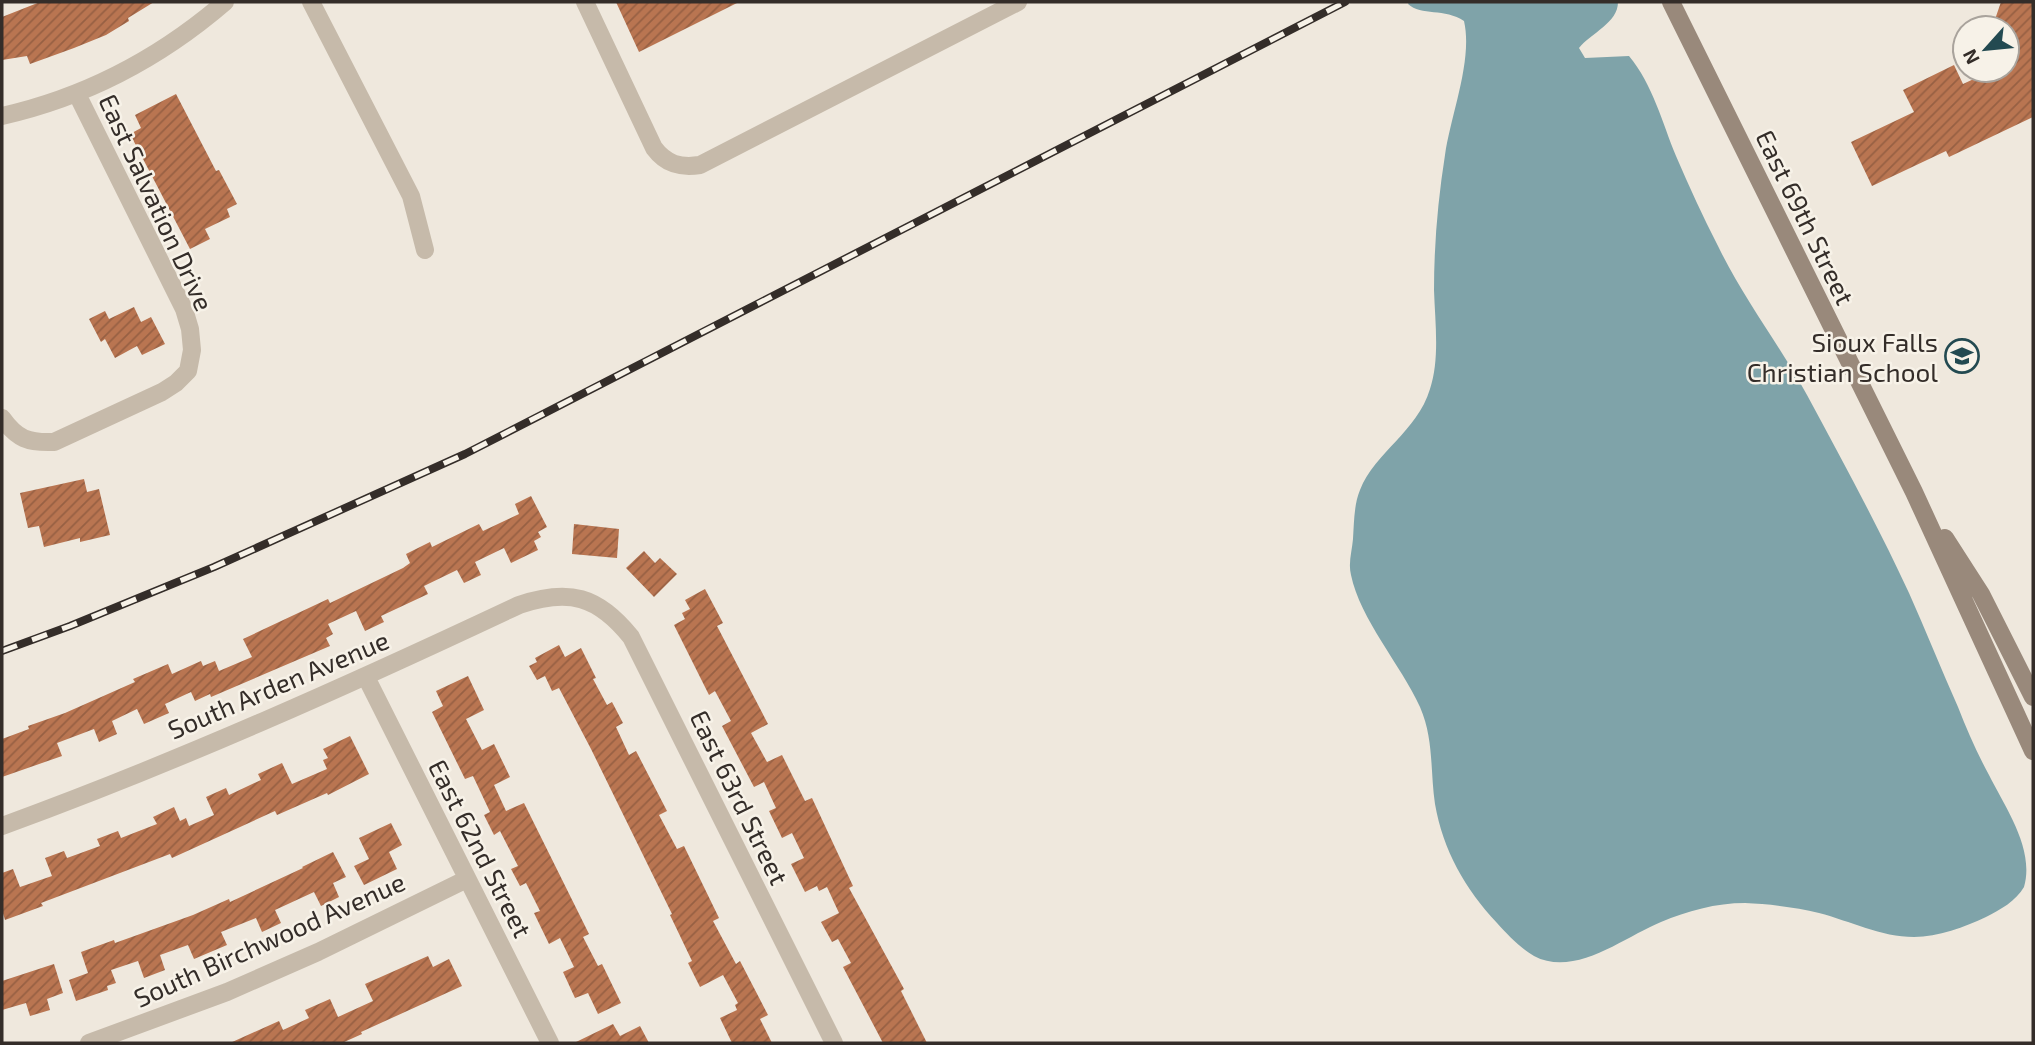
<svg xmlns="http://www.w3.org/2000/svg" width="2035" height="1045" viewBox="0 0 2035 1045" font-family="'Exo 2',sans-serif">
  <style>
    .water { fill: #7fa3a9 }
    .building { fill: url(#building-hatch) }
    .lines { fill: none; stroke-linecap: round; stroke-linejoin: round }
    .street { stroke: #c6baaa; stroke-width: 18 }
    .secondary { stroke: #99897b; stroke-width: 18 }
    .rail-casing { stroke: #342d29; stroke-width: 8 }
    .rail { stroke: #f7f2e8; stroke-width: 5; stroke-dasharray: 16; stroke-linecap: butt }
    .labels { text-anchor: middle; dominant-baseline: central; stroke-width: 5; stroke-linejoin: round; paint-order: stroke }
    .street-label { font-size: 26px; fill: #342d29; stroke: #f7f2e8 }
    .poi-label { font-size: 26px; fill: #342d29; stroke: #f7f2e8; text-anchor: end }
  </style>
  <defs>
    <pattern id="building-hatch" width="6" height="6" patternUnits="userSpaceOnUse" patternTransform="scale(1.75)"><rect width="6" height="6" fill="#b97551"/><path d="M-1 1l2-2M0 6l6-6M5 7l2-2" fill="none" stroke="#976043"/></pattern>
  </defs>
  <rect width="100%" height="100%" fill="#efe8dd"/>
  <path class="water" d="M 1409,2 L 1618,2 C 1618,23 1591,33 1579,48 L 1585,58 L 1629,56 C 1653,85 1662,122 1676,156 C 1689,186 1703,217 1718,246 C 1743,298 1779,344 1807,395 C 1842,460 1878,526 1909,593 C 1926,631 1941,669 1958,707 C 1967,730 1977,753 1989,775 C 2005,807 2035,849 2024,887 C 2016,901 2000,910 1986,917 C 1965,927 1938,937 1914,937 C 1881,937 1850,921 1819,913 C 1796,907 1768,904 1745,903 C 1716,903 1687,911 1661,922 C 1624,937 1575,978 1534,956 C 1520,948 1507,934 1497,923 C 1465,889 1443,850 1435,804 C 1430,770 1434,739 1420,707 C 1401,665 1360,619 1351,575 C 1348,563 1352,551 1353,539 C 1354,523 1354,504 1360,490 C 1375,452 1417,432 1430,389 C 1440,359 1435,322 1434,290 C 1434,245 1438,199 1445,155 C 1451,114 1473,60 1464,21 C 1445,8 1421,16 1408,4 Z"/>
  <path class="building" d="M 40,2 L 154,2 L 128,18 L 129,21 L 106,35 L 74,48 L 30,64 L 27,56 L 2,60 L 2,17 Z
    M 616,2 L 739,2 L 639,52 Z
    M 2001,2 L 2033,2 L 2033,117 L 1949,157 L 1946,151 L 1872,186 L 1851,142 L 1914,112 L 1903,90 L 1954,65 L 1963,84 L 1993,70 L 2007,70 L 2007,28 L 1992,28 Z
    M 176,94 L 216,171 L 219,170 L 237,204 L 227,209 L 230,217 L 205,229 L 210,239 L 190,249 L 130,134 L 141,128 L 135,115 Z
    M 134,307 L 141,322 L 151,317 L 165,344 L 142,355 L 137,346 L 115,358 L 105,339 L 101,342 L 89,319 L 105,311 L 109,319 Z
    M 84,479 L 87,492 L 99,489 L 110,535 L 80,542 L 80,538 L 44,547 L 39,526 L 28,528 L 20,493 Z
    M 531,496 L 547,527 L 538,532 L 541,537 L 534,541 L 538,550 L 511,563 L 504,548 L 475,562 L 481,575 L 464,583 L 457,570 L 424,586 L 428,594 L 381,616 L 384,622 L 365,631 L 356,611 L 328,624 L 333,634 L 326,638 L 330,646 L 211,697 L 210,694 L 195,701 L 191,692 L 165,704 L 169,713 L 144,724 L 137,709 L 112,721 L 117,734 L 99,742 L 94,729 L 57,743 L 62,756 L 2,777 L 2,739 L 29,729 L 28,726 L 65,713 L 135,682 L 133,679 L 168,664 L 172,674 L 201,661 L 203,666 L 215,661 L 219,671 L 252,657 L 243,639 L 328,599 L 330,603 L 403,568 L 410,563 L 406,554 L 430,542 L 432,547 L 479,524 L 483,531 L 519,514 L 515,504 Z
    M 574,524 L 619,529 L 617,558 L 572,554 Z
    M 644,551 L 655,563 L 660,558 L 677,574 L 654,597 L 626,568 Z
    M 705,589 L 723,623 L 717,626 L 768,724 L 751,733 L 767,762 L 782,755 L 805,801 L 812,798 L 853,886 L 849,888 L 904,989 L 901,991 L 927,1043 L 883,1043 L 843,967 L 851,963 L 838,939 L 832,942 L 821,922 L 839,913 L 827,887 L 819,891 L 817,886 L 805,892 L 791,864 L 804,858 L 792,833 L 782,838 L 769,811 L 776,808 L 764,782 L 754,787 L 722,726 L 731,721 L 715,691 L 709,695 L 674,625 L 685,619 L 682,613 L 690,609 L 685,600 Z
    M 559,645 L 565,657 L 581,648 L 596,678 L 593,679 L 607,705 L 612,702 L 623,723 L 616,727 L 629,755 L 636,751 L 667,811 L 659,815 L 677,849 L 684,846 L 719,918 L 713,921 L 736,964 L 740,961 L 768,1015 L 760,1019 L 772,1043 L 732,1043 L 720,1018 L 737,1010 L 735,1005 L 738,1003 L 723,975 L 700,987 L 688,963 L 692,961 L 670,915 L 672,914 L 591,749 L 559,688 L 552,691 L 545,676 L 537,680 L 529,666 L 537,662 L 535,658 Z
    M 468,676 L 484,710 L 466,719 L 482,750 L 494,744 L 510,777 L 494,785 L 506,811 L 524,803 L 589,934 L 583,937 L 598,966 L 602,964 L 621,1003 L 598,1014 L 588,993 L 575,998 L 563,972 L 574,967 L 560,938 L 549,944 L 534,913 L 540,911 L 526,883 L 520,886 L 511,869 L 518,866 L 500,831 L 494,835 L 484,815 L 490,812 L 473,776 L 465,779 L 432,712 L 443,706 L 436,691 Z
    M 350,736 L 369,774 L 328,795 L 327,793 L 277,815 L 275,811 L 172,858 L 170,854 L 41,903 L 43,906 L 5,920 L 2,910 L 2,873 L 13,869 L 20,887 L 52,876 L 45,858 L 64,851 L 67,858 L 100,846 L 97,839 L 118,831 L 121,838 L 157,824 L 153,817 L 174,807 L 180,821 L 186,818 L 189,826 L 214,815 L 206,797 L 226,788 L 229,795 L 261,780 L 258,774 L 282,763 L 292,784 L 327,769 L 323,760 L 328,758 L 323,749 Z
    M 391,823 L 402,845 L 389,852 L 397,869 L 364,885 L 354,866 L 369,859 L 359,838 Z
    M 333,852 L 346,877 L 333,883 L 339,897 L 321,906 L 314,892 L 275,910 L 281,923 L 262,932 L 256,918 L 221,932 L 227,945 L 194,959 L 188,945 L 160,955 L 165,970 L 144,978 L 138,961 L 111,970 L 116,983 L 107,986 L 108,990 L 76,1001 L 69,980 L 88,973 L 81,952 L 114,940 L 115,943 L 193,915 L 229,899 L 230,902 L 303,868 L 302,867 Z
    M 428,956 L 433,967 L 449,959 L 462,986 L 361,1032 L 362,1034 L 342,1043 L 230,1043 L 279,1021 L 283,1030 L 309,1018 L 305,1010 L 330,999 L 338,1017 L 373,1001 L 365,984 Z
    M 54,964 L 63,993 L 47,999 L 50,1010 L 30,1016 L 26,1003 L 2,1010 L 2,981 Z
    M 613,1024 L 620,1036 L 640,1026 L 649,1043 L 574,1043 Z"/>
  <g class="lines">
    <path class="street" d="M 311,2 L 411,196 L 425,250
      M 585,2 L 654,148 C 666,164 680,168 700,165 L 1018,2
      M 2,116 C 86,97 160,58 225,2
      M 2,418 C 17,439 28,443 54,442 L 162,392 L 176,383 L 188,371 L 192,350 L 190,329 L 184,309 L 77,94
      M 366,677 L 550,1043
      M 2,826 C 178,762 349,685 519,605 C 569,588 598,596 631,637 L 834,1043
      M 89,1043 L 227,992 L 318,952 L 467,879"/>
    <path class="secondary" d="M 1671,2 L 1914,492 L 2033,751
      M 1945,538 L 1981,594 L 2033,697"/>
    <g class="rail-casing">
      <path id="rail" d="M 2,651 L 70,626 L 214,567 L 465,454 L 1345,2"/>
    </g>
    <use href="#rail" class="rail"/>
  </g>
  <defs>
    <g id="school-ring" transform="scale(1.75)"><circle r="9.5" fill="#f7f2e8" stroke="#234a51" stroke-width="1.5"/><path d="M0-5L7-2L0 1L-7-2ZM-4 1L0 2.5L4 1V4Q0 6-4 4Z" fill="#234a51"/></g>
  </defs>
  <g fill-rule="evenodd">
    <use href="#school-ring" x="1962" y="356"/>
  </g>
  <g class="labels">
    <g class="street-label">
      <text transform="translate(157 202) rotate(65)">East Salvation Drive</text>
      <text transform="translate(1806 217) rotate(64)">East 69th Street</text>
      <text transform="translate(278 684) rotate(-23)">South Arden Avenue</text>
      <text transform="translate(740 797) rotate(64)">East 63rd Street</text>
      <text transform="translate(481 848) rotate(63)">East 62nd Street</text>
      <text transform="translate(269 939) rotate(-24)">South Birchwood Avenue</text>
    </g>
    <g class="poi-label">
      <text x="1938" y="341">Sioux Falls<tspan x="1938" dy="30">Christian School</tspan></text>
    </g>
  </g>
  <rect width="2035" height="1045" fill="none" stroke="#342d29" stroke-width="7"/>
  <g transform="translate(1986 49) rotate(243)"><circle r="33" fill="#f7f2e8" stroke="#a9a39c" stroke-width="2"/>
  <path d="M0-5L12 26L0 18L-12 26Z" fill="#234a51"/>
  <text y="-10" font-size="19" font-weight="bold" text-anchor="middle" fill="#342d29">N</text>
  </g>
</svg>
